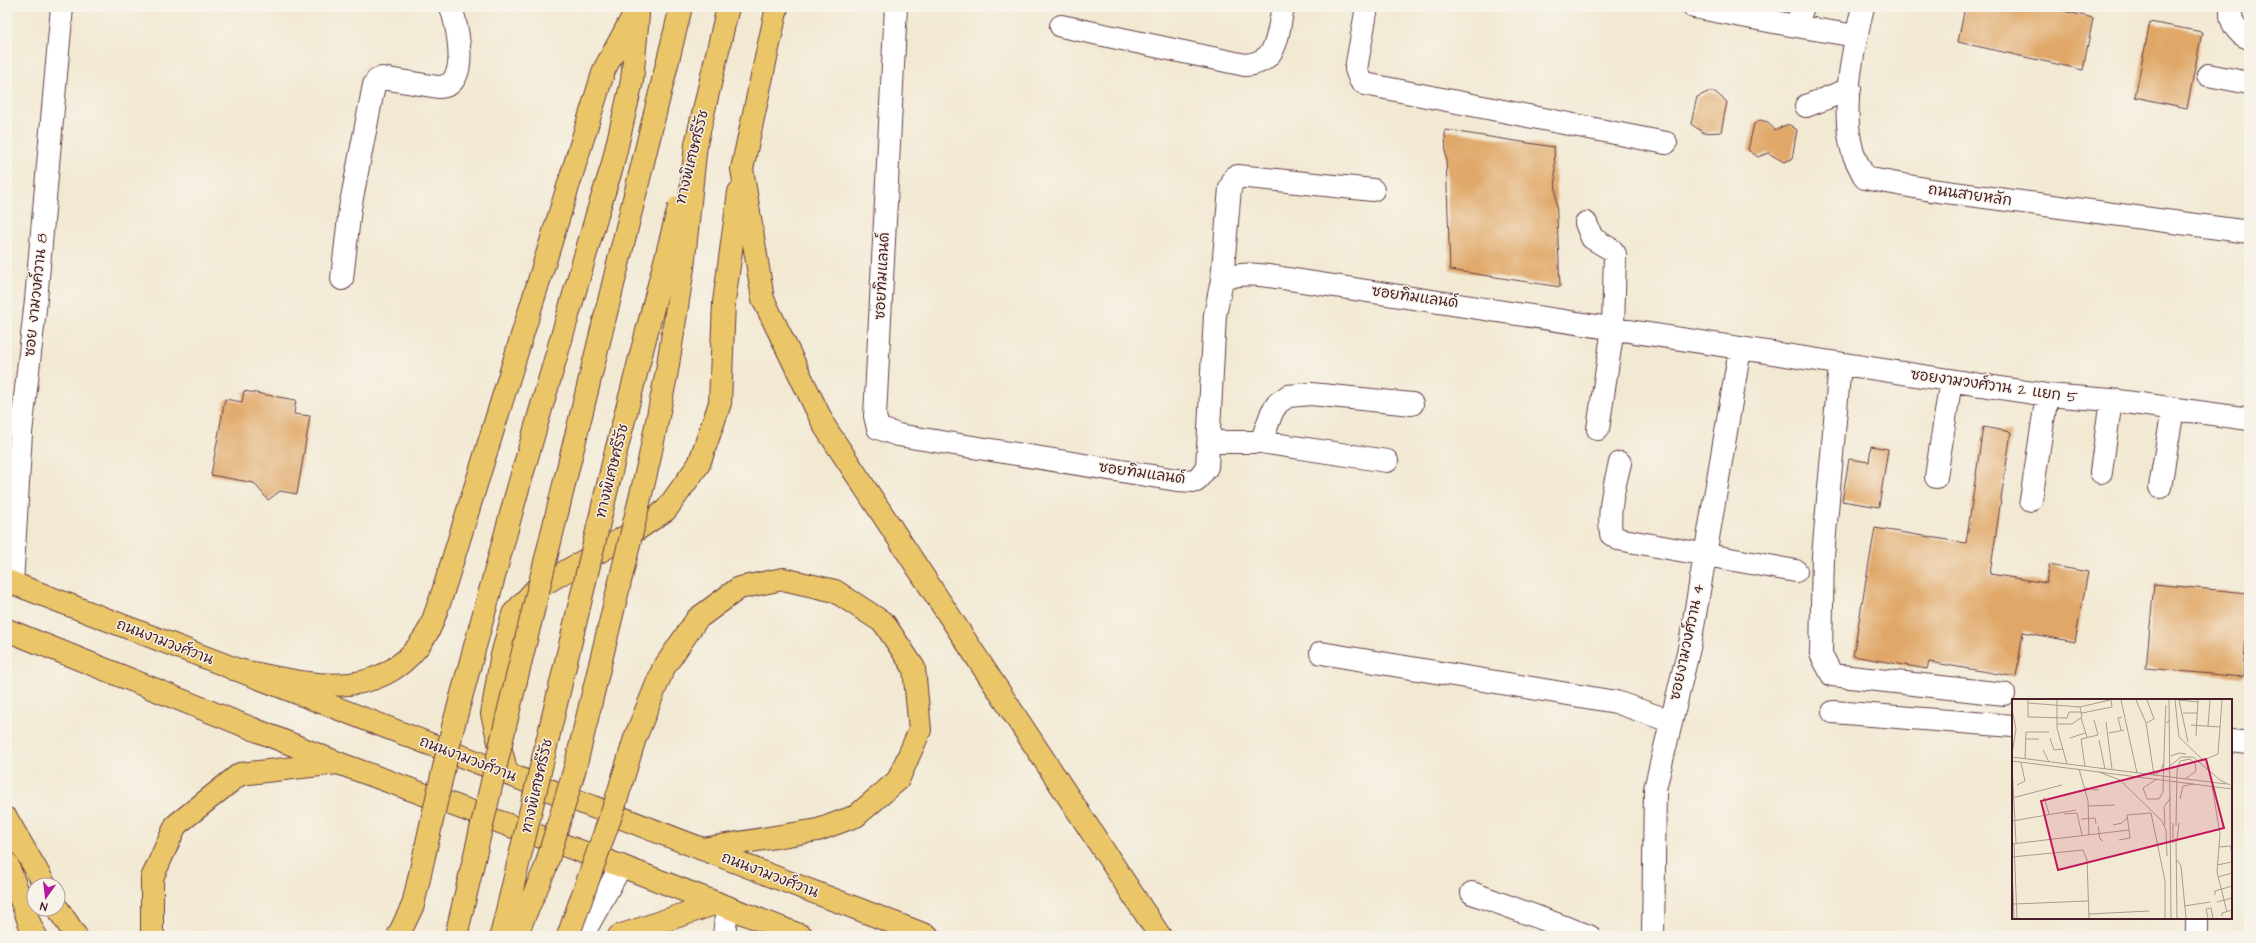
<svg xmlns="http://www.w3.org/2000/svg" width="2256" height="943" viewBox="0 0 2256 943" font-family="'Architects Daughter','Playpen Sans Thai',sans-serif">
  <style>
    .building { fill: #e0a767 }
    .lines { fill: none; stroke-linecap: round; stroke-linejoin: round }
    .minor-casing { stroke: #633d44; stroke-width: 24 }
    .major-casing { stroke: #633d44; stroke-width: 24 }
    .highway-casing { stroke: #633d44; stroke-width: 24 }
    .minor { stroke: #fff; stroke-width: 22 }
    .major { stroke: #ebc669; stroke-width: 22 }
    .highway { stroke: #ebc669; stroke-width: 22 }
    .highway-bridge-casing { stroke: #633d44; stroke-width: 24; stroke-linecap: butt }
    .highway-bridge { stroke: #ebc669; stroke-width: 22 }
    .labels { text-anchor: middle; dominant-baseline: central; stroke-width: 3; stroke-linejoin: round; paint-order: stroke }
    .street-label { font-size: 15px; fill: #4a1f2b; stroke: #f7f3e8 }
    .inset-road { fill: none; stroke: #af9890; stroke-width: 1 }
    .view { fill: #c2185b; fill-opacity: 0.15; stroke: #c2185b; stroke-width: 2 }
    .inset-edge { fill: none; stroke: #4a1f2b; stroke-width: 2 }
  </style>
  <rect width="100%" height="100%" fill="#f7f3e8"/>
  <filter id="ink" filterUnits="userSpaceOnUse"><feTurbulence type="fractalNoise" baseFrequency=".025" numOctaves="2"/><feDisplacementMap in="SourceGraphic" scale="8" xChannelSelector="R" yChannelSelector="G"/><feConvolveMatrix kernelMatrix="1 2 1 2 8 2 1 2 1" color-interpolation-filters="sRGB"/></filter>
  <filter id="wash" filterUnits="userSpaceOnUse"><feTurbulence type="fractalNoise" baseFrequency=".012" numOctaves="4" result="noise"/><feDisplacementMap in="SourceGraphic" scale="16" xChannelSelector="R" yChannelSelector="G"/><feGaussianBlur stdDeviation="0.9" result="paint"/><feColorMatrix in="noise" values="0 0 0 0 0 0 0 0 0 0 0 0 0 0 0 0 0 1.4 0 .05"/><feComposite in="paint" operator="in"/></filter>
  <g filter="url(#wash)">
    <rect width="100%" height="100%" fill="#f2e9d3"/>
    <g id="blocks">
      <path class="building" d="M 1965,7 L 2047,7 L 2093,18 L 2083,70 L 1958,42 Z
        M 2150,22 L 2202,32 L 2187,108 L 2135,97 Z
        M 1708,92 L 1715,92 L 1727,102 L 1721,132 L 1704,133 L 1691,124 L 1697,97 Z
        M 1760,120 L 1768,122 L 1775,130 L 1786,125 L 1790,125 L 1797,130 L 1792,159 L 1784,162 L 1768,153 L 1758,157 L 1748,150 L 1754,124 Z
        M 1445,130 L 1554,147 L 1560,287 L 1450,270 Z
        M 244,391 L 296,400 L 294,414 L 310,416 L 297,494 L 280,491 L 268,500 L 254,483 L 211,475 L 225,399 L 242,402 Z
        M 1983,427 L 2011,432 L 1990,574 L 2046,583 L 2049,565 L 2088,572 L 2075,642 L 2023,632 L 2016,677 L 1929,662 L 1927,669 L 1853,656 L 1875,528 L 1966,543 Z
        M 1871,446 L 1888,449 L 1879,507 L 1842,501 L 1849,459 L 1869,462 Z
        M 2154,584 L 2249,593 L 2243,677 L 2146,668 Z"/>
    </g>
  </g>
  <g filter="url(#ink)">
    <use href="#blocks" fill-opacity="0" stroke="#633d44" stroke-width="1"/>
    <g class="lines">
      <g class="minor-casing">
        <path id="minor" d="M 896,7 L 875,416 L 878,428 L 898,435 L 1177,480 L 1196,481 L 1207,467 L 1215,315 L 1222,280 L 1230,188 L 1235,177 L 1238,176 L 1373,190
          M 1367,7 L 1356,69 L 1360,80 L 1365,84 L 1666,143
          M 1694,7 L 1796,26 L 1803,7
          M 1863,7 C 1853,49 1840,111 1853,153 C 1856,161 1861,170 1865,178 L 1931,190 L 2249,232
          M 2232,7 C 2228,20 2237,34 2249,38
          M 1061,26 L 1245,65 C 1279,63 1277,35 1283,7
          M 1796,26 L 1856,36
          M 2208,75 L 2249,83
          M 1806,106 L 1850,89
          M 1586,223 L 1592,238 L 1612,250 L 1615,254 L 1613,328 L 1598,429
          M 342,279 L 350,208 L 374,85 L 377,80 L 382,78 L 438,87 C 472,87 457,26 451,7
          M 1222,280 C 1240,271 1263,275 1282,278 L 2047,395 L 2111,400 L 2249,419
          M 1840,364 L 1823,556 L 1821,654 L 1832,675 L 2004,694
          M 1210,442 L 1261,442 L 1272,412 L 1278,403 L 1288,396 L 1311,394 L 1412,404
          M 1261,442 L 1387,461
          M 1620,463 C 1614,487 1608,509 1611,534 L 1618,539 L 1796,571
          M 2101,472 L 2111,400
          M 1936,477 L 1951,380
          M 2160,487 L 2173,409
          M 2031,500 L 2047,395
          M 12,584 L 21,433 L 36,300 L 62,7
          M 1321,653 L 1616,702 L 1670,721
          M 1833,712 L 2013,726
          M 2231,741 L 2249,743
          M 1472,893 L 1589,936
          M 2197,918 L 2197,936
          M 582,936 L 621,866
          M 724,936 L 727,907
          M 1653,936 L 1655,789 L 1690,644 L 1740,349"/>
      </g>
      <g class="major-casing">
        <path id="major" d="M 7,581 L 928,936
          M 7,630 L 338,763 L 621,866 L 802,936"/>
      </g>
      <g class="highway-casing">
        <path id="highway" d="M 777,7 L 742,169 L 763,299 L 825,427 L 1160,936
          M 696,144 L 728,7
          M 598,211 L 612,167 L 632,81 L 638,15
          M 233,669 C 303,682 380,709 426,635 C 433,624 436,610 441,598 L 604,70 L 638,7
          M 507,774 L 492,714 L 501,659 L 513,614 L 537,588 L 635,531 L 666,510 L 699,464 L 720,403 L 724,302 L 739,192
          M 7,819 L 45,885
          M 702,849 L 818,830 L 856,816
          M 7,863 L 31,927 L 36,936
          M 58,909 L 76,936
          M 154,936 L 152,932 L 152,878 L 176,825 L 240,774 L 338,763
          M 619,936 L 717,903"/>
      </g>
      <use href="#minor" class="minor"/>
      <use href="#major" class="major"/>
      <use href="#highway" class="highway"/>
      <g class="highway-bridge-casing">
        <path id="highway-bridge" d="M 398,936 L 413,905 L 453,727 L 517,492 L 598,211
          M 456,936 L 510,705 L 681,7
          M 501,936 L 615,455 L 679,207
          M 512,936 L 520,926 L 545,869 L 575,768 L 649,461 L 667,371 L 683,268 L 696,144
          M 568,936 L 615,804 L 635,738 L 663,669 L 697,619 L 739,588 L 783,579 L 835,591 L 884,623 L 914,668 L 920,730 L 898,780 L 856,816"/>
      </g>
      <use href="#highway-bridge" class="highway-bridge"/>
    </g>
  </g>
  <g class="labels">
    <g class="street-label">
      <text transform="translate(692 157) rotate(-76)">ทางพิเศษศรีรัช</text>
      <text transform="translate(1970 195) rotate(8)">ถนนสายหลัก</text>
      <text transform="translate(882 276) rotate(-87)">ซอยทิมแลนด์</text>
      <text transform="translate(36 295) rotate(-84)">ซอย งามวงค์วาน 8</text>
      <text transform="translate(1415 297) rotate(8)">ซอยทิมแลนด์</text>
      <text transform="translate(1994 386) rotate(8)">ซอยงามวงศ์วาน 2 แยก 5</text>
      <text transform="translate(612 471) rotate(-76)">ทางพิเศษศรีรัช</text>
      <text transform="translate(1142 473) rotate(8)">ซอยทิมแลนด์</text>
      <text transform="translate(165 642) rotate(21)">ถนนงามวงศ์วาน</text>
      <text transform="translate(1687 642) rotate(-78)">ซอยงามวงศ์วาน 4</text>
      <text transform="translate(468 759) rotate(21)">ถนนงามวงศ์วาน</text>
      <text transform="translate(537 786) rotate(-77)">ทางพิเศษศรีรัช</text>
      <text transform="translate(770 875) rotate(21)">ถนนงามวงศ์วาน</text>
    </g>
  </g>
  <g transform="translate(2012 699)">
    <rect width="220" height="220" fill="#f2e9d3"/>
    <path class="inset-road" d="M 16,1 L 16,18 L 55,19 L 57,13 L 69,13M 45,1 L 45,29 L 55,65M 109,1 L 125,74M 124,1 L 134,24M 135,1 L 142,20 L 134,24 L 142,76M 157,1 L 159,219M 163,1 L 167,38 L 190,60M 167,1 L 176,43M 167,1 L 186,3M 16,4 L 68,8 L 98,1M 0,10 L 4,30 L 0,55M 70,14 L 100,8 L 99,1M 171,14 L 185,14M 69,19 L 75,38M 94,23 L 100,70M 153,24 L 154,6M 45,25 L 60,25 L 70,18 L 68,8M 179,26 L 208,28M 196,27 L 198,1M 109,31 L 106,19 L 110,18M 97,34 L 112,31M 184,37 L 186,1M 38,39 L 42,51 L 51,50M 58,39 L 73,34M 14,40 L 27,40M 87,41 L 93,70M 31,51 L 37,63M 159,57 L 167,54 L 174,55M 0,58 L 214,85M 13,60 L 14,33 L 37,33M 0,62 L 220,90M 0,66 L 4,144M 73,67 L 69,40 L 86,36 L 82,21M 158,67 L 169,58 L 181,58 L 208,81 L 218,86M 197,69 L 194,60 L 206,55 L 210,1M 67,70 L 76,102 L 77,136M 87,73 L 108,81 L 150,122 L 154,131 L 155,157M 142,76 L 149,72 L 151,65M 145,80 L 131,89 L 135,100 L 147,100 L 151,93 L 153,25 L 158,21M 5,86 L 13,82 L 9,64M 200,87 L 208,135 L 205,173 L 215,213M 73,89 L 87,91M 32,98 L 37,115M 0,99 L 50,86M 168,100 L 171,87 L 182,85M 76,107 L 103,106M 52,115 L 65,114 L 70,136M 69,120 L 83,119 L 84,125M 0,122 L 64,111M 161,124 L 161,144M 101,126 L 110,124 L 115,119M 153,126 L 152,108 L 159,98M 86,127 L 88,140 L 91,142M 164,127 L 165,71 L 168,62 L 178,60 L 183,64 L 184,72 L 173,80M 164,139 L 165,219M 107,141 L 118,139 L 115,116 L 139,114 L 153,182 L 153,219M 165,141 L 167,124M 2,144 L 5,219M 0,145 L 117,131M 207,148 L 219,147 L 219,152M 0,158 L 71,151 L 75,161 L 77,219M 165,161 L 169,167 L 174,219M 0,165 L 2,219M 205,166 L 220,163M 206,178 L 220,174M 203,196 L 203,192 L 220,187M 205,203 L 220,199M 2,205 L 76,202M 172,207 L 198,203M 77,215 L 137,212M 210,217 L 210,214 L 220,211M 196,219 L 194,210 L 199,209 L 201,219"/>
    <path class="view" d="M 194,60 L 212,129 L 46,171 L 29,102 Z"/>
    <rect width="220" height="220" class="inset-edge"/>
  </g>
  <rect width="2256" height="943" fill="none" stroke="#f7f3e8" stroke-width="24"/>
  <g transform="translate(46 897) rotate(194)"><circle r="19" fill="#f7f3e8" stroke="#b29e9c"/>
  <path d="M0-3L7 15L0 10L-7 15Z" fill="#b5179e"/>
  <text y="-6" font-size="11" font-weight="bold" text-anchor="middle" fill="#4a1f2b">N</text>
  </g>
</svg>
